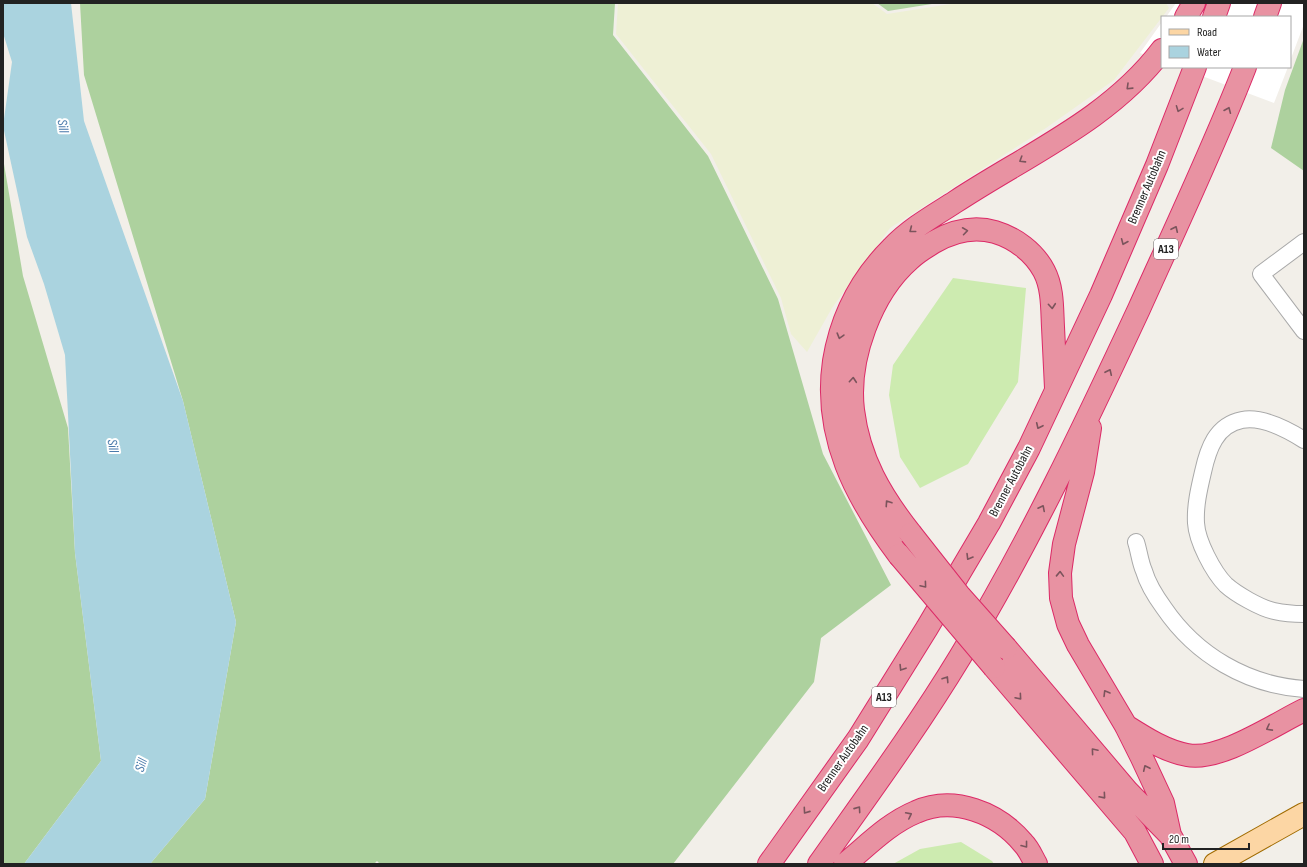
<svg xmlns="http://www.w3.org/2000/svg" width="1307" height="867" viewBox="0 0 1307 867" font-family="'Sofia Sans Condensed',sans-serif">
  <style>
    .farmland { fill: #eef0d5 }
    .grass { fill: #cdebb0 }
    .forest { fill: #add19e }
    .water { fill: #aad3df }
    .pier { fill: #fff }
    .lines { fill: none; stroke-linecap: round; stroke-linejoin: round }
    .lane-casing { stroke: #a9a9a9; stroke-width: 18 }
    .primary-casing { stroke: #a06b00; stroke-width: 24 }
    .highway-casing { stroke: #dc2a67; stroke-width: 24 }
    .lane { stroke: #fff; stroke-width: 16 }
    .primary { stroke: #fcd6a4; stroke-width: 22 }
    .highway { stroke: #e892a2; stroke-width: 22 }
    .highway-bridge-casing { stroke: #dc2a67; stroke-width: 24; stroke-linecap: butt }
    .highway-bridge { stroke: #e892a2; stroke-width: 22 }
    .oneway { stroke: #7b545c }
    .labels { text-anchor: middle; dominant-baseline: central; stroke-width: 4; stroke-linejoin: round; paint-order: stroke }
    .shield { fill: #fff; stroke: #646464; stroke-width: 1 }
    .shield-label { font-size: 12px; font-weight: bold; fill: #222 }
    .street-label { font-size: 13px; fill: #222; stroke: #fff }
    .water-label { font-size: 14px; font-style: italic; fill: #4a7aab; stroke: #fff }
  </style>
  <rect width="100%" height="100%" fill="#f2efe9"/>
  <path class="farmland" d="M 618,3 L 872,3 L 887,14 L 957,3 L 1166,3 L 1169,8 L 1114,80 L 1046,128 L 890,228 L 832,308 L 807,352 L 791,334 L 781,298 L 711,154 L 616,34 Z"/>
  <path class="grass" d="M 953,278 L 1026,288 L 1018,382 L 968,464 L 920,488 L 900,457 L 889,395 L 893,365 Z
    M 961,842 L 992,861 L 994,864 L 893,864 L 920,849 Z"/>
  <path class="forest" d="M 80,3 L 615,3 L 613,35 L 708,156 L 778,299 L 823,454 L 891,585 L 821,638 L 814,682 L 673,864 L 380,864 L 377,861 L 374,864 L 150,864 L 205,799 L 236,622 L 183,401 L 84,75 Z
    M 877,3 L 938,3 L 888,11 Z
    M 1304,38 L 1304,171 L 1271,148 L 1285,90 Z
    M 3,158 L 23,276 L 68,428 L 75,553 L 101,761 L 24,864 L 3,864 Z"/>
  <path class="water" d="M 3,3 L 71,3 L 84,121 L 183,401 L 236,622 L 205,799 L 150,864 L 24,864 L 101,761 L 75,553 L 65,355 L 44,284 L 27,237 L 3,126 L 12,62 L 3,33 Z"/>
  <path class="pier" d="M 1176,3 L 1304,3 L 1304,24 L 1290,61 L 1290,17 L 1166,17 Z
    M 1162,22 L 1162,61 L 1140,53 Z
    M 1178,67 L 1288,67 L 1274,103 Z"/>
  <g class="lines">
    <g class="lane-casing">
      <path id="lane" d="M 1304,242 L 1261,274 L 1304,331
        M 1304,440 C 1288,430 1262,416 1242,420 C 1216,425 1208,449 1203,472 C 1199,489 1195,506 1196,523 C 1197,541 1213,572 1226,585 C 1236,594 1260,608 1274,611 C 1283,613 1294,614 1304,614
        M 1136,542 C 1139,551 1140,562 1144,571 C 1148,585 1156,597 1164,608 C 1196,655 1247,685 1304,689"/>
    </g>
    <g class="primary-casing">
      <path id="primary" d="M 1215,864 L 1304,814"/>
    </g>
    <g class="highway-casing">
      <path id="highway" d="M 1186,17 L 1194,3
        M 1214,17 L 1219,3
        M 1265,17 L 1270,3
        M 1090,428 L 1083,472 L 1064,544 L 1060,573 L 1061,598 L 1068,624 L 1078,645 L 1126,726 L 1142,758 L 1163,803 L 1170,835 L 1186,864
        M 911,534 C 881,496 859,459 853,410 C 847,359 871,293 910,259 C 917,252 926,247 934,242 C 953,231 974,226 995,232 C 1015,238 1034,252 1044,271 C 1053,288 1052,309 1053,327 C 1054,347 1055,367 1056,388
        M 899,555 C 856,498 823,436 834,361 C 841,318 861,279 892,248 C 910,229 933,216 955,202 C 1026,155 1109,120 1162,50
        M 1006,648 L 1128,792 L 1170,835
        M 994,667 L 1135,832 L 1152,864
        M 1126,726 C 1145,738 1165,751 1187,755 C 1219,762 1275,724 1304,710
        M 769,864 L 858,739 L 927,628 L 989,523 L 1029,448 L 1101,295 L 1157,165 L 1195,67
        M 819,864 C 867,796 917,728 960,657 C 1028,545 1084,427 1139,309 C 1175,229 1213,149 1245,67
        M 845,864 C 867,846 889,823 916,812 C 954,795 998,813 1023,843 C 1029,849 1032,857 1036,864"/>
    </g>
    <use href="#lane" class="lane"/>
    <use href="#primary" class="primary"/>
    <use href="#highway" class="highway"/>
    <g class="highway-bridge-casing">
      <path id="highway-bridge" d="M 911,534 L 959,595 L 1006,648
        M 899,555 L 994,667"/>
    </g>
    <use href="#highway-bridge" class="highway-bridge"/>
  </g>
  <defs><path id="oneway-chevron" d="M-2-3.5L2.5 0L-2 3.5" fill="none" stroke-width="1.6" stroke-linecap="round" stroke-linejoin="round"/></defs>
  <g class="oneway">
    <use href="#oneway-chevron" transform="translate(1129 87) rotate(136)"/>
    <use href="#oneway-chevron" transform="translate(1179 109) rotate(111)"/>
    <use href="#oneway-chevron" transform="translate(1228 110) rotate(-67)"/>
    <use href="#oneway-chevron" transform="translate(1022 160) rotate(148)"/>
    <use href="#oneway-chevron" transform="translate(1175 229) rotate(-65)"/>
    <use href="#oneway-chevron" transform="translate(912 230) rotate(142)"/>
    <use href="#oneway-chevron" transform="translate(965 231) rotate(-8)"/>
    <use href="#oneway-chevron" transform="translate(1124 242) rotate(113)"/>
    <use href="#oneway-chevron" transform="translate(1052 306) rotate(85)"/>
    <use href="#oneway-chevron" transform="translate(840 336) rotate(106)"/>
    <use href="#oneway-chevron" transform="translate(1109 372) rotate(-65)"/>
    <use href="#oneway-chevron" transform="translate(853 380) rotate(-85)"/>
    <use href="#oneway-chevron" transform="translate(1039 426) rotate(115)"/>
    <use href="#oneway-chevron" transform="translate(888 503) rotate(-124)"/>
    <use href="#oneway-chevron" transform="translate(1042 508) rotate(-63)"/>
    <use href="#oneway-chevron" transform="translate(969 557) rotate(121)"/>
    <use href="#oneway-chevron" transform="translate(1060 574) rotate(-88)"/>
    <use href="#oneway-chevron" transform="translate(924 585) rotate(50)"/>
    <use href="#oneway-chevron" transform="translate(902 668) rotate(122)"/>
    <use href="#oneway-chevron" transform="translate(946 679) rotate(-57)"/>
    <use href="#oneway-chevron" transform="translate(1106 693) rotate(-121)"/>
    <use href="#oneway-chevron" transform="translate(1019 697) rotate(49)"/>
    <use href="#oneway-chevron" transform="translate(1269 728) rotate(152)"/>
    <use href="#oneway-chevron" transform="translate(1094 751) rotate(-130)"/>
    <use href="#oneway-chevron" transform="translate(1146 768) rotate(-115)"/>
    <use href="#oneway-chevron" transform="translate(1103 796) rotate(49)"/>
    <use href="#oneway-chevron" transform="translate(858 809) rotate(-55)"/>
    <use href="#oneway-chevron" transform="translate(806 811) rotate(125)"/>
    <use href="#oneway-chevron" transform="translate(909 815) rotate(-27)"/>
    <use href="#oneway-chevron" transform="translate(1025 845) rotate(52)"/>
  </g>
  <g class="labels">
    <g class="shield">
      <rect x="1154" y="239" width="24" height="20" rx="3"/>
      <rect x="872" y="687" width="24" height="20" rx="3"/>
    </g>
    <g class="shield-label">
      <text x="1166" y="249">A13</text>
      <text x="884" y="697">A13</text>
    </g>
    <g class="street-label">
      <text transform="translate(1147 187) rotate(-67)">Brenner Autobahn</text>
      <text transform="translate(1011 481) rotate(-62)">Brenner Autobahn</text>
      <text transform="translate(843 758) rotate(-55)">Brenner Autobahn</text>
    </g>
    <g class="water-label">
      <text transform="translate(63 126) rotate(80)">Sill</text>
      <text transform="translate(113 446) rotate(81)">Sill</text>
      <text transform="translate(141 765) rotate(-72)">Sill</text>
    </g>
  </g>
  <rect width="1307" height="867" fill="none" stroke="#222222" stroke-width="8"/>
  <rect x="1161" y="16" width="130" height="52" fill="#ffffff" stroke="#a7a7a7"/>
  <rect x="1169" y="29" width="20" height="6" fill="#fcd6a4" stroke="#a7a7a7"/>
  <text x="1197" y="36" font-size="12" fill="#222222">Road</text>
  <rect x="1169" y="46" width="20" height="12" fill="#aad3df" stroke="#a7a7a7"/>
  <text x="1197" y="56" font-size="12" fill="#222222">Water</text>
  <path d="M1163 843v6h86v-6" fill="none" stroke="#222222" stroke-width="2"/>
  <text x="1169" y="843" font-size="12" fill="#222222" stroke="#ffffff" stroke-width="3" paint-order="stroke">20 m</text>
</svg>
